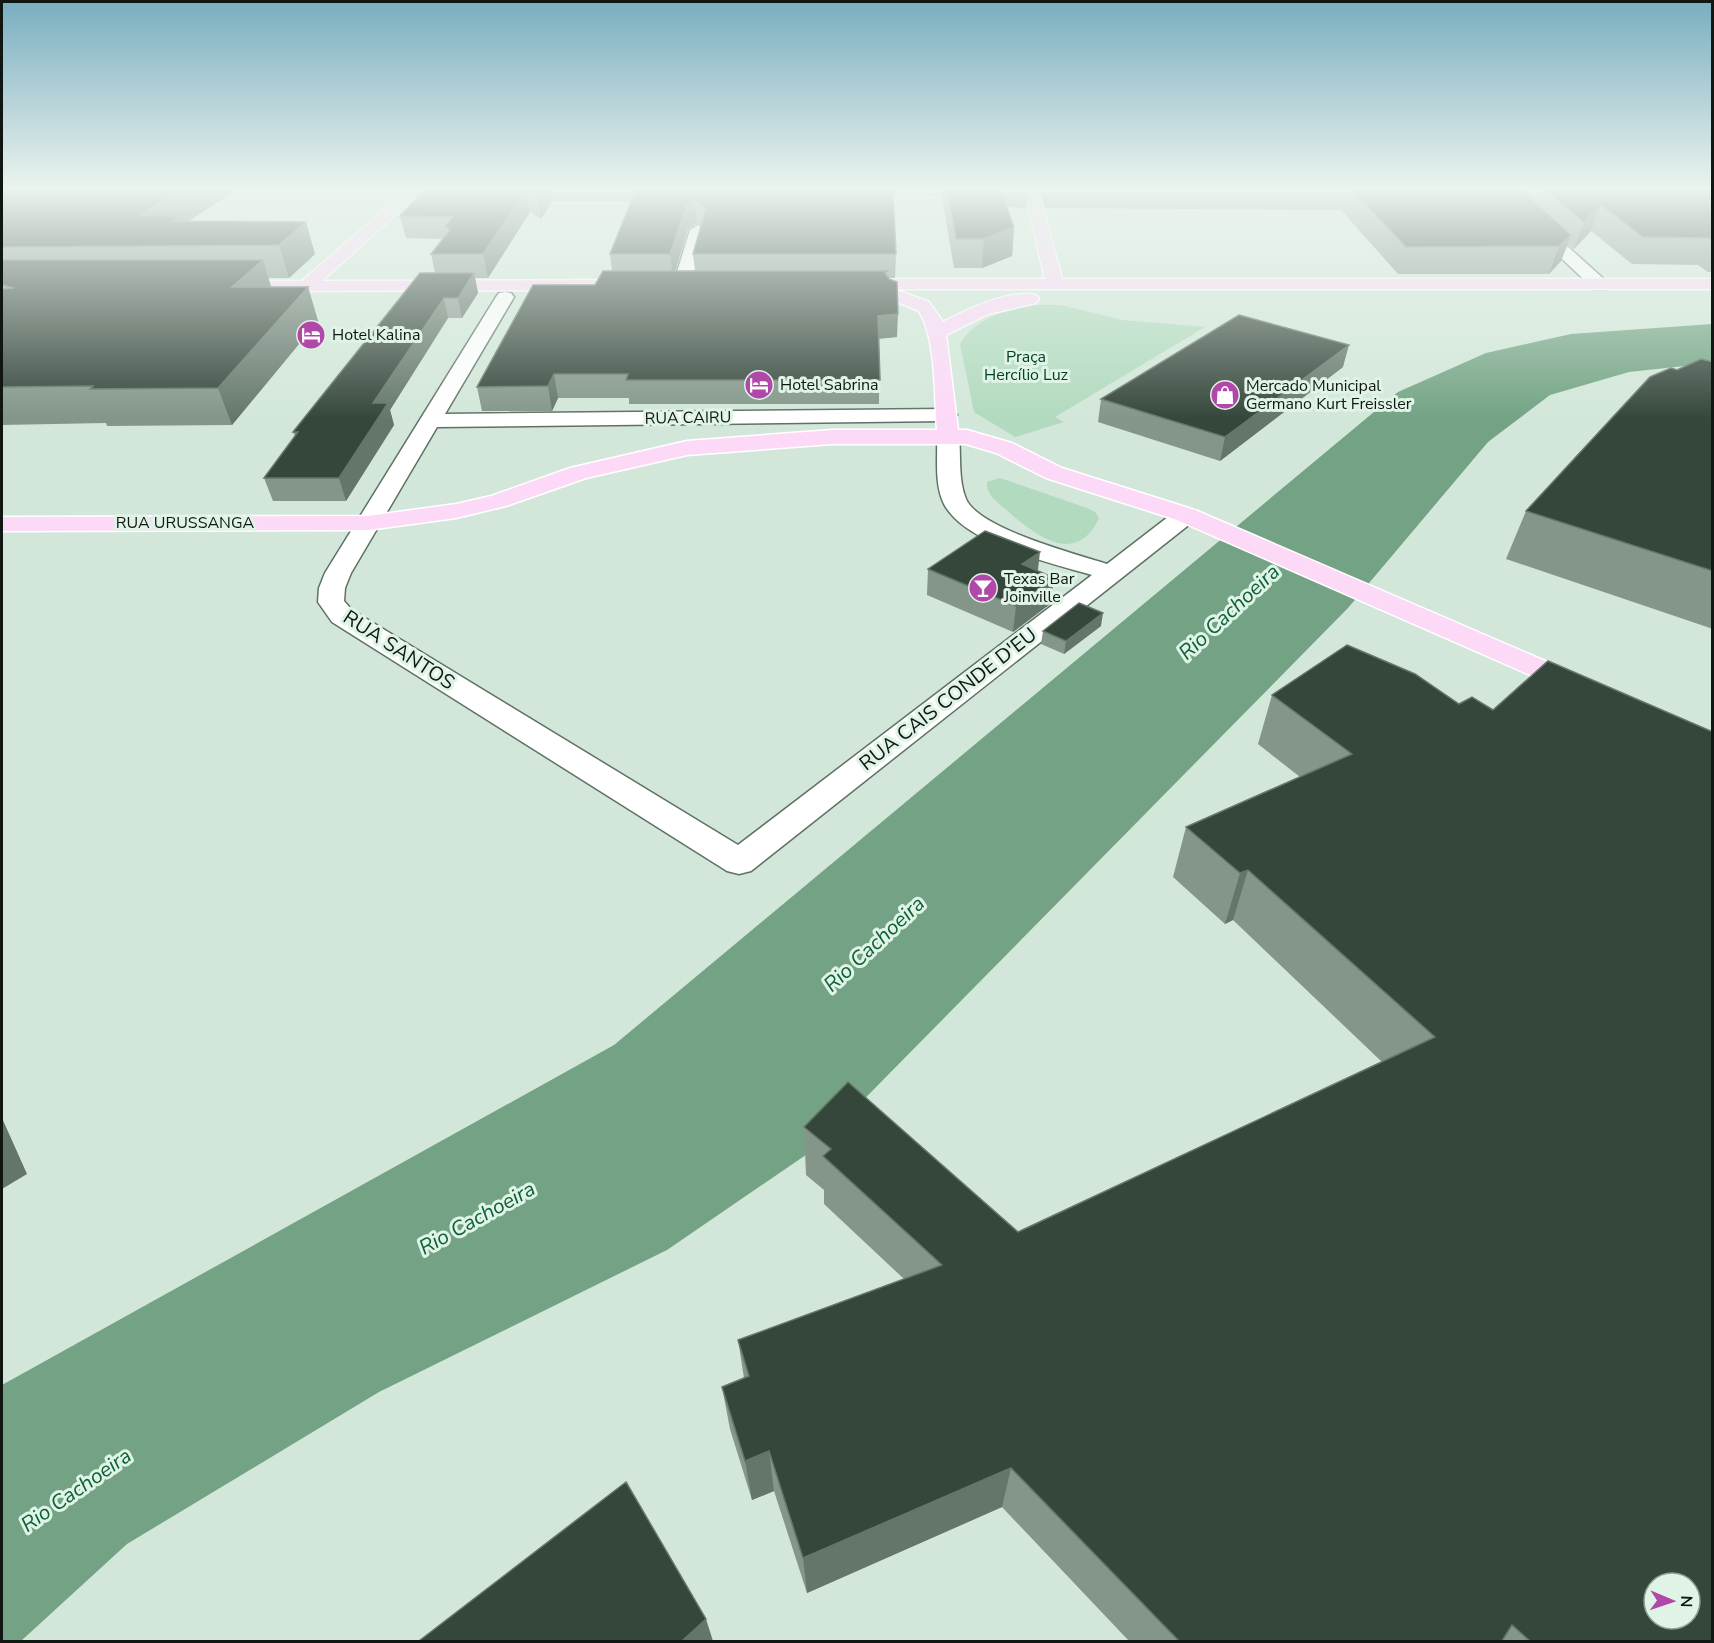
<svg xmlns="http://www.w3.org/2000/svg" width="1714" height="1643" viewBox="0 0 1714 1643" font-family="'Nunito Sans',sans-serif">
  <style>
    .green { fill: #b1dabe }
    .water { fill: #73a384 }
    .lines { fill: none; stroke-linecap: round; stroke-linejoin: round }
    .minor-casing { stroke: #5e7165; stroke-width: 3 }
    .major-casing { stroke: #fff; stroke-width: 3 }
    .minor { fill: #fff; fill-rule: evenodd }
    .major { fill: #fdd9f8; fill-rule: evenodd }
    .wall { fill: #84968a; fill-rule: evenodd }
    .shaded-wall { fill: #64766a }
    .building { fill: #35463b; stroke: #64766a; stroke-width: 1.5; fill-rule: evenodd }
    .labels { text-anchor: middle; dominant-baseline: central; stroke-width: 6; stroke-linejoin: round; paint-order: stroke }
    .far-poi-label { font-size: 16px; fill: #101712; stroke: #dff4e6; text-anchor: start }
    .far-park-label { font-size: 16px; fill: #024123; stroke: #dff4e6 }
    .far-street-label { font-size: 16px; fill: #101712; stroke: #dff4e6 }
    .street-label { font-size: 20px; fill: #101712; stroke: #dff4e6 }
    .water-label { font-size: 21px; font-style: italic; fill: #0e6038; stroke: #dff4e6 }
  </style>
  <rect width="100%" height="100%" fill="#d2e7d9"/>
  <path class="green" d="M 1030,305 L 1061,305 L 1122,320 L 1205,327 L 1055,417 L 1064,422 L 1015,437 L 974,412 L 960,344 C 975,318 1003,312 1030,305 Z
    M 1000,478 L 1087,508 L 1095,512 L 1099,518 C 1077,566 1038,537 1011,514 C 1002,505 985,496 987,482 Z"/>
  <path class="water" d="M 1712,324 L 1712,363 L 1629,372 L 1550,395 L 1488,442 L 1348,608 L 816,1148 L 667,1250 L 379,1392 L 127,1544 L 21,1641 L 2,1641 L 2,1385 L 614,1045 L 1398,392 L 1486,353 L 1571,334 Z"/>
  <g class="lines">
    <g class="minor-casing">
      <path id="minor" d="M 899,189 L 995,189 L 995,190 L 988,194 L 906,193 Z
        M 1488,189 L 1504,189 L 1606,281 L 1609,285 L 1606,289 L 1594,289 Z
        M 698,225 L 706,230 L 691,285 L 688,289 L 676,289 L 673,285 L 690,230 Z
        M 505,292 L 511,293 L 514,297 L 445,414 L 946,409 L 953,411 L 957,415 L 953,419 L 946,421 L 437,427 L 351,573 L 345,588 L 344,601 L 352,610 L 738,845 L 1092,575 C 1051,563 965,544 944,504 C 934,484 938,457 937,435 L 940,430 L 948,428 L 956,430 L 959,435 C 961,456 958,480 966,499 C 979,529 1076,554 1107,564 L 1177,510 L 1186,508 L 1195,510 L 1198,515 L 1195,520 L 751,871 L 739,874 L 727,871 L 332,622 L 318,602 L 319,588 L 325,573 L 496,297 L 499,293 Z"/>
    </g>
    <g class="major-casing">
      <path id="major" d="M 408,189 L 424,189 L 322,281 L 639,280 L 645,281 L 648,285 L 645,289 L 639,290 L 225,291 L 219,290 L 216,286 L 219,282 L 225,281 L 302,281 Z
        M 1024,189 L 1038,189 L 1062,279 L 1712,279 L 1712,289 L 852,289 L 846,288 L 843,284 L 846,280 L 852,279 L 1045,279 Z
        M 896,290 L 929,302 L 943,322 C 966,310 1009,289 1036,295 L 1039,299 L 1036,303 L 988,314 L 946,335 L 958,430 L 967,430 L 1012,443 L 1062,468 L 1195,510 L 1589,680 L 1594,686 L 1589,692 L 1579,695 L 1569,692 L 1177,520 L 1046,478 L 996,453 L 966,444 L 832,444 L 687,455 L 586,478 L 506,506 L 456,518 L 368,530 L 2,531 L 2,517 L 368,516 L 456,504 L 491,496 L 570,468 L 687,441 L 832,430 L 937,430 C 934,396 937,341 919,311 L 890,299 L 887,295 L 890,291 Z"/>
    </g>
    <use href="#minor" class="minor"/>
    <use href="#major" class="major"/>
  </g>
  <path class="wall" d="M 2,189 L 237,189 L 189,221 L 315,254 L 289,278 L 268,278 L 271,287 L 308,287 L 318,321 L 232,425 L 107,426 L 106,423 L 2,425 Z
    M 425,189 L 893,189 L 896,254 L 895,278 L 888,278 L 897,337 L 879,338 L 879,404 L 629,404 L 629,398 L 558,398 L 552,411 L 482,411 L 477,387 L 612,271 L 610,254 L 631,201 L 552,201 L 541,219 L 530,212 L 488,278 L 475,278 L 478,293 L 462,318 L 448,318 L 390,410 L 394,425 L 346,501 L 273,501 L 264,478 L 295,436 L 293,432 L 435,273 L 431,254 L 443,239 L 406,238 L 400,216 ZM 697,223 L 701,226 L 693,254 L 695,271 L 675,271 L 688,229 Z
    M 942,189 L 1028,189 L 1026,208 L 1007,207 L 1014,227 L 1012,256 L 982,268 L 954,268 L 942,196 Z
    M 1039,189 L 1713,189 L 1713,272 L 1708,272 L 1698,265 L 1632,264 L 1591,231 L 1574,249 L 1568,244 L 1561,261 L 1549,274 L 1398,274 L 1341,210 L 1045,208 Z
    M 1713,362 L 1713,629 L 1506,559 L 1526,511 L 1677,370 Z
    M 1343,367 L 1220,461 L 1098,422 L 1101,399 Z
    M 928,569 L 1037,571 L 1054,578 L 1050,604 L 1013,632 L 927,595 Z
    M 1101,626 L 1064,654 L 1041,644 L 1043,631 Z
    M 1347,645 L 1713,1641 L 1129,1641 L 1002,1507 L 807,1593 L 774,1491 L 752,1500 L 730,1429 L 722,1387 L 744,1378 L 738,1340 L 904,1279 L 824,1204 L 824,1190 L 806,1175 L 804,1127 L 1018,1232 L 1382,1062 L 1233,920 L 1225,924 L 1173,877 L 1186,827 L 1300,777 L 1258,744 L 1272,695 Z"/>
  <path class="shaded-wall" d="M 182,189 L 237,189 L 183,225 L 140,215 Z
    M 542,189 L 550,189 L 552,201 L 541,219 L 537,196 Z
    M 526,190 L 530,212 L 488,278 L 483,254 Z
    M 695,201 L 697,223 L 688,229 L 673,278 L 670,254 L 686,207 Z
    M 1601,205 L 1591,231 L 1574,249 L 1584,222 Z
    M 306,222 L 315,254 L 289,278 L 279,245 Z
    M 1014,227 L 1012,256 L 982,268 L 984,239 Z
    M 1571,235 L 1561,261 L 1549,274 L 1559,246 Z
    M 263,260 L 273,293 L 232,287 Z
    M 474,273 L 478,293 L 462,318 L 458,298 Z
    M 308,287 L 318,321 L 232,425 L 218,388 Z
    M 444,298 L 448,318 L 390,410 L 394,425 L 346,501 L 339,478 L 373,403 Z
    M 898,314 L 897,337 L 878,339 L 878,316 Z
    M 1349,345 L 1343,367 L 1220,461 L 1225,437 Z
    M 554,374 L 558,398 L 552,411 L 548,386 Z
    M 1040,552 L 1037,578 L 1022,564 Z
    M 1054,578 L 1050,604 L 1013,632 L 1016,606 Z
    M 1103,613 L 1101,626 L 1064,654 L 1066,641 Z
    M 1248,870 L 1233,920 L 1225,924 L 1240,873 Z
    M 2,1118 L 27,1174 L 2,1189 Z
    M 769,1451 L 774,1491 L 752,1500 L 745,1461 Z
    M 1011,1468 L 1002,1507 L 807,1593 L 803,1558 Z
    M 706,1619 L 713,1641 L 682,1641 Z"/>
  <path class="building" d="M 2,189 L 182,189 L 140,215 L 180,216 L 173,221 L 306,222 L 279,245 L 2,247 Z
    M 425,189 L 542,189 L 537,196 L 526,190 L 483,254 L 431,254 L 450,230 L 445,226 L 453,217 L 400,216 Z
    M 636,189 L 893,189 L 896,254 L 693,254 L 706,208 L 695,201 L 686,207 L 670,254 L 610,254 Z
    M 947,189 L 1000,189 L 1014,227 L 984,239 L 956,239 Z
    M 1351,189 L 1520,189 L 1571,235 L 1559,246 L 1406,247 Z
    M 1544,189 L 1713,189 L 1713,240 L 1710,238 L 1643,237 L 1601,205 L 1584,222 Z
    M 2,260 L 263,260 L 232,287 L 308,287 L 218,388 L 90,389 L 93,386 L 2,387 L 2,289 L 14,288 L 2,285 Z
    M 603,271 L 887,271 L 885,273 L 889,279 L 897,282 L 898,314 L 878,316 L 880,380 L 626,380 L 628,374 L 554,374 L 548,386 L 477,387 L 533,285 L 595,285 Z
    M 420,273 L 474,273 L 458,298 L 444,298 L 373,403 L 388,403 L 339,478 L 264,478 L 298,432 L 293,432 Z
    M 1239,315 L 1349,345 L 1225,437 L 1101,399 Z
    M 1701,359 L 1713,362 L 1713,571 L 1526,511 L 1650,377 L 1671,368 L 1677,370 Z
    M 985,531 L 1040,552 L 1022,564 L 1054,578 L 1016,606 L 928,569 Z
    M 1079,603 L 1103,613 L 1066,641 L 1043,631 Z
    M 1347,645 L 1415,674 L 1459,704 L 1472,697 L 1493,710 L 1548,661 L 1713,732 L 1713,1641 L 1530,1641 L 1512,1625 L 1502,1641 L 1179,1641 L 1011,1468 L 803,1558 L 769,1451 L 745,1461 L 722,1387 L 749,1376 L 738,1340 L 942,1265 L 823,1156 L 831,1149 L 804,1127 L 848,1082 L 1018,1232 L 1435,1037 L 1248,870 L 1240,873 L 1186,827 L 1352,754 L 1272,695 ZM 1654,1583 L 1690,1583 L 1690,1619 L 1654,1619 Z
    M 626,1482 L 706,1619 L 682,1641 L 419,1641 Z"/>
  <linearGradient id="sky" x2="0" y2="1"><stop stop-color="#79adc0"/><stop offset="0.45" stop-color="#ebf4ee"/><stop offset="1" stop-color="#ebf4ee" stop-opacity="0"/></linearGradient>
  <rect width="1714" height="419" fill="url(#sky)"/>
  <defs>
    <g id="hotel-disc" transform="scale(1.5)"><circle r="9.5" fill="#b147a9" stroke="#dff4e6"/><path d="M-6-4.5h1.5V1H6V5H4.5V3h-9V5H-6ZM-4 0a1.8 1.8 0 1 1 3.6 0ZM.5 0V-2.5h3Q6-2.5 6 0Z" fill="#fff"/></g>
    <g id="shop-disc" transform="scale(1.5)"><circle r="9.5" fill="#b147a9" stroke="#dff4e6"/><path d="M-5-2.5h2.3a2.7 3.5 0 0 1 5.4 0H5L5.5 6h-11ZM-1.5-2.5h3a1.5 2.3 0 0 0-3 0Z" fill="#fff"/></g>
    <g id="bar-disc" transform="scale(1.5)"><circle r="9.5" fill="#b147a9" stroke="#dff4e6"/><path d="M-6-5H6L.8 .8V4.5H3.5V6h-7V4.5H-.8V.8Z" fill="#fff"/></g>
  </defs>
  <g fill-rule="evenodd">
    <use href="#hotel-disc" x="311" y="335"/>
    <use href="#hotel-disc" x="759" y="385"/>
    <use href="#shop-disc" x="1225" y="395"/>
    <use href="#bar-disc" x="983" y="588"/>
  </g>
  <g class="labels">
    <g class="far-poi-label">
      <text x="332" y="335">Hotel Kalina</text>
      <text x="780" y="385">Hotel Sabrina</text>
      <text x="1246" y="386">Mercado Municipal<tspan x="1246" dy="18">Germano Kurt Freissler</tspan></text>
      <text x="1004" y="579">Texas Bar<tspan x="1004" dy="18">Joinville</tspan></text>
    </g>
    <g class="far-park-label">
      <text x="1026" y="357">Praça<tspan x="1026" dy="18">Hercílio Luz</tspan></text>
    </g>
    <g class="far-street-label">
      <text transform="translate(688 418) rotate(-1)">RUA CAIRU</text>
      <text x="185" y="523">RUA URUSSANGA</text>
    </g>
    <g class="street-label">
      <text transform="translate(399 650) rotate(33)">RUA SANTOS</text>
      <text transform="translate(948 699) rotate(-38)">RUA CAIS CONDE D'EU</text>
    </g>
    <g class="water-label">
      <text transform="translate(1229 612) rotate(-43)">Rio Cachoeira</text>
      <text transform="translate(874 944) rotate(-43)">Rio Cachoeira</text>
      <text transform="translate(477 1218) rotate(-29)">Rio Cachoeira</text>
      <text transform="translate(76 1490) rotate(-35)">Rio Cachoeira</text>
    </g>
  </g>
  <rect width="1714" height="1643" fill="none" stroke="#101712" stroke-width="6"/>
  <g transform="translate(1672 1601) rotate(92)"><circle r="28" fill="#dff4e6" stroke="#8c9c91" stroke-width="1.5"/>
  <path d="M0-4.5L10 22L0 15L-10 22Z" fill="#b147a9"/>
  <text y="-9" font-size="16" font-weight="bold" text-anchor="middle" fill="#101712">N</text>
  </g>
</svg>
